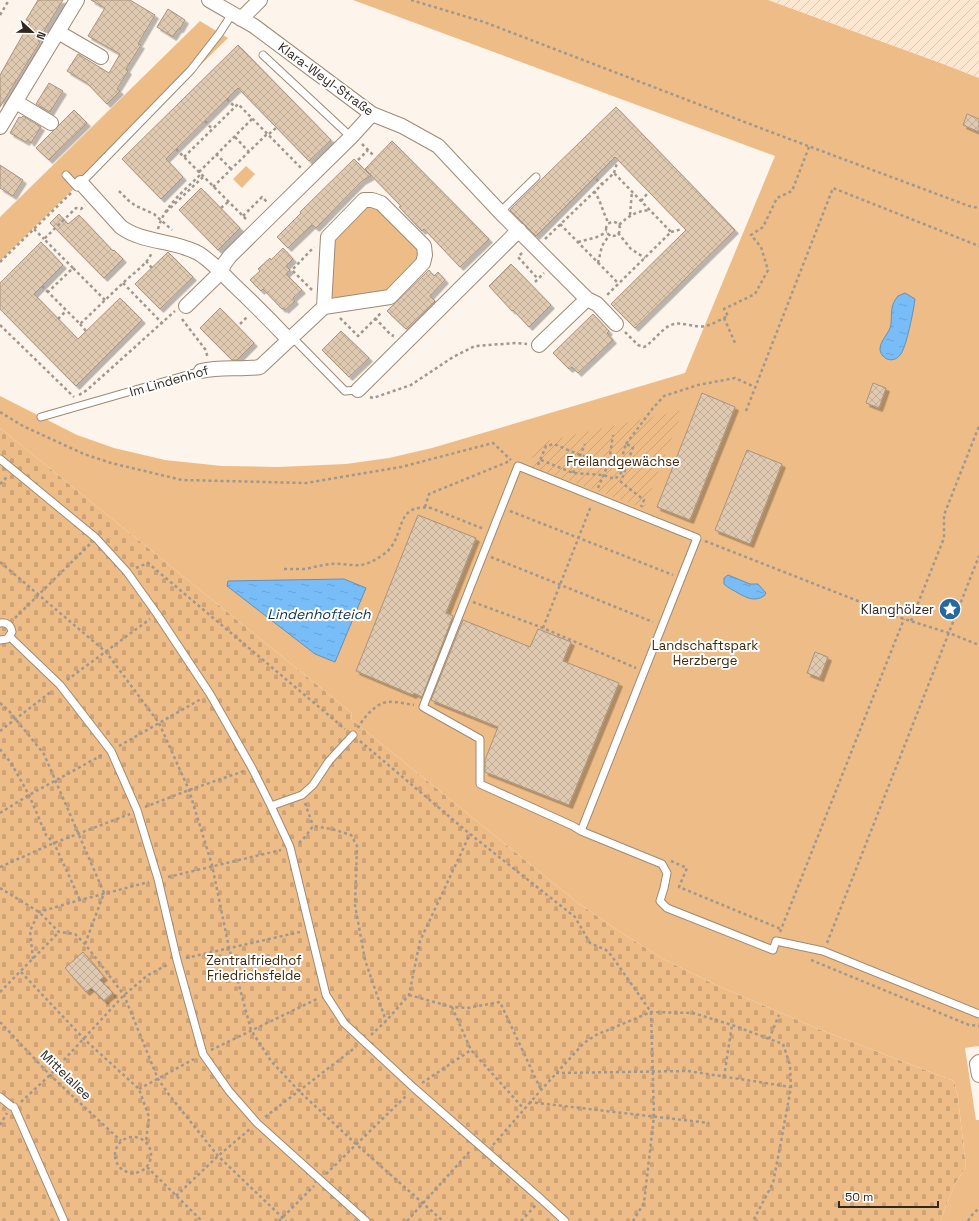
<svg xmlns="http://www.w3.org/2000/svg" width="979" height="1221" viewBox="0 0 979 1221" font-family="'Space Grotesk',sans-serif">
  <style>
    .industrial { fill: url(#industrial-furrows) }
    .cemetery { fill: url(#cemetery-stones) }
    .park { fill: #eebd87 }
    .garden { fill: url(#garden-furrows) }
    .water { fill: url(#water-ripples); stroke: #6390b7 }
    .building { fill: url(#building-cross-hatch); stroke: #a8937d; filter: url(#shadow) }
    .lines { fill: none; stroke-linecap: round; stroke-linejoin: round }
    .lane-casing { stroke: #9e8a74; stroke-width: 9 }
    .street-casing { stroke: #9e8a74; stroke-width: 16 }
    .path { stroke: #a0978e; stroke-width: 2.5; stroke-dasharray: 3 3; stroke-linecap: butt }
    .lane { stroke: #fff; stroke-width: 7 }
    .street { stroke: #fff; stroke-width: 14 }
    .labels { text-anchor: middle; dominant-baseline: central; stroke-width: 4; stroke-linejoin: round; paint-order: stroke }
    .street-label { font-size: 13px; fill: #31281f; stroke: #fff }
    .park-label { font-size: 13px; fill: #402709; stroke: #fff }
    .poi-label { font-size: 13px; fill: #31281f; stroke: #fff; text-anchor: end }
    .water-label { font-size: 14px; font-style: italic; fill: #102e46; stroke: #fff }
  </style>
  <defs>
    <pattern id="industrial-furrows" width="10" height="10" patternUnits="userSpaceOnUse"><rect width="10" height="10" fill="#fee7d0"/><path d="M-1 1l2-2M0 10L10 0M9 11l2-2" fill="none" stroke="#dac6b2"/></pattern>
    <pattern id="cemetery-stones" width="16" height="16" patternUnits="userSpaceOnUse"><rect width="16" height="16" fill="#eebd87"/><path d="M2 7V4a2 2 0 0 1 4 0v3zM10 15v-3a2 2 0 0 1 4 0v3z" fill="#cda274"/></pattern>
    <pattern id="garden-furrows" width="10" height="10" patternUnits="userSpaceOnUse"><rect width="10" height="10" fill="#eebd87"/><path d="M-1 1l2-2M0 10L10 0M9 11l2-2" fill="none" stroke="#cda274"/></pattern>
    <pattern id="water-ripples" width="26" height="14" patternUnits="userSpaceOnUse"><rect width="26" height="14" fill="#78bdf8"/><path d="M2 4q2-2 4 0t4 0M15 11q2-2 4 0t4 0" fill="none" stroke="#68a2d4"/></pattern>
    <pattern id="building-cross-hatch" width="8" height="8" patternUnits="userSpaceOnUse"><rect width="8" height="8" fill="#dfc9b1"/><path d="M0 0l8 8M0 8l8-8" fill="none" stroke="#c0ad98"/></pattern>
    <filter id="shadow"><feDropShadow dx="3.5" dy="3.5" stdDeviation="0" flood-color="#0004"/></filter>
  </defs>
  <rect width="100%" height="100%" fill="#fdf4eb"/>
  <path class="industrial" d="M 768,0 L 979,0 L 979,78 L 943,64 Z"/>
  <path class="cemetery" d="M 0,428 L 352,713 L 351,719 L 578,903 L 622,933 L 663,959 L 716,985 L 821,1030 L 954,1081 L 958,1098 L 966,1167 L 955,1184 L 940,1221 L 0,1221 Z"/>
  <path class="park" d="M 353,0 L 768,0 L 943,64 L 979,78 L 979,1047 L 978,1046 L 965,1048 L 976,1120 L 979,1120 L 979,1221 L 940,1221 L 955,1184 L 966,1167 L 958,1098 L 954,1081 L 821,1030 L 716,985 L 663,959 L 622,933 L 578,903 L 351,719 L 352,713 L 0,428 L 0,396 L 77,435 L 114,448 L 165,460 L 222,466 L 278,467 L 346,464 L 389,458 L 432,448 L 685,373 L 775,156 Z
    M 200,21 L 228,38 L 0,261 L 0,217 Z
    M 246,166 L 255,174 L 242,188 L 233,179 Z
    M 375,204 L 417,246 L 420,257 L 387,291 L 335,299 L 330,294 L 332,241 L 363,206 Z"/>
  <path class="garden" d="M 683,410 L 644,508 L 529,466 L 538,443 Z"/>
  <path class="water" d="M 905,293 L 915,299 C 914,308 906,350 900,355 C 897,359 892,361 887,359 C 883,357 880,353 880,349 C 880,340 890,333 891,324 C 892,313 890,305 898,296 Z
    M 728,575 L 750,584 L 758,584 L 766,593 L 764,596 C 754,602 747,598 738,593 C 733,590 728,588 724,584 L 724,578 Z
    M 344,579 L 366,588 L 335,662 L 315,654 L 227,586 L 228,581 Z"/>
  <path class="building" d="M 38,0 L 63,0 L 38,41 L 40,42 L 0,107 L 0,75 L 30,22 L 26,20 Z
    M 91,0 L 130,0 L 155,15 L 138,44 L 141,45 L 126,69 L 128,71 L 117,89 L 120,91 L 107,104 L 87,83 L 67,71 L 78,54 L 109,73 L 120,54 L 88,36 L 105,8 Z
    M 168,9 L 185,20 L 180,29 L 178,29 L 173,37 L 157,27 Z
    M 238,45 L 331,140 L 309,161 L 238,88 L 166,159 L 183,177 L 161,199 L 122,159 Z
    M 49,83 L 63,91 L 50,112 L 36,104 Z
    M 616,107 L 735,230 L 635,328 L 611,304 L 686,230 L 615,157 L 536,236 L 510,210 Z
    M 74,110 L 87,123 L 49,160 L 36,148 Z
    M 967,114 L 979,119 L 979,132 L 963,125 Z
    M 23,116 L 41,127 L 31,143 L 28,139 L 26,142 L 10,133 L 19,117 L 21,118 Z
    M 392,141 L 489,239 L 460,267 L 424,229 L 422,231 L 399,207 L 401,206 L 365,169 Z
    M 354,159 L 371,176 L 362,181 L 316,228 L 312,225 L 288,248 L 277,237 L 301,213 L 300,212 Z
    M 0,165 L 23,180 L 13,196 L 0,188 Z
    M 201,188 L 240,228 L 218,250 L 179,210 Z
    M 59,214 L 68,224 L 79,215 L 113,251 L 114,250 L 123,259 L 104,278 L 50,223 Z
    M 41,242 L 63,265 L 34,294 L 78,339 L 120,298 L 142,320 L 76,386 L 0,309 L 0,283 Z
    M 283,248 L 293,259 L 286,266 L 290,270 L 286,274 L 302,290 L 293,298 L 295,301 L 285,310 L 284,308 L 282,309 L 263,289 L 261,291 L 250,280 L 260,271 L 258,269 L 270,258 L 271,260 Z
    M 168,252 L 193,277 L 160,309 L 135,284 Z
    M 511,264 L 551,305 L 529,327 L 513,310 L 512,311 L 489,286 Z
    M 429,270 L 434,276 L 438,272 L 445,280 L 430,296 L 435,301 L 406,329 L 387,311 Z
    M 220,308 L 254,343 L 237,360 L 232,360 L 200,328 Z
    M 593,314 L 609,331 L 607,333 L 613,340 L 578,373 L 572,367 L 569,369 L 553,353 Z
    M 341,331 L 369,358 L 349,377 L 322,350 Z
    M 873,383 L 886,388 L 879,408 L 866,403 Z
    M 702,393 L 735,407 L 690,520 L 657,507 Z
    M 747,450 L 782,464 L 750,544 L 715,530 Z
    M 418,515 L 476,538 L 446,613 L 453,616 L 422,697 L 414,693 L 413,695 L 356,671 Z
    M 463,620 L 530,647 L 538,629 L 571,642 L 563,661 L 619,683 L 569,805 L 485,772 L 485,760 L 498,727 L 431,700 Z
    M 815,652 L 828,657 L 820,678 L 807,673 Z
    M 83,952 L 104,977 L 100,980 L 113,993 L 104,1001 L 91,988 L 86,992 L 65,968 Z"/>
  <g class="lines">
    <g class="lane-casing">
      <path id="lane" d="M 263,55 L 351,137
        M 66,175 L 77,187
        M 81,183 L 191,70 L 219,34 L 232,14
        M 500,212 L 536,177
        M 292,337 L 345,391 L 358,390
        M 41,417 L 201,371
        M 0,459 L 96,538 L 127,572 L 157,614 L 210,694 L 252,768 L 271,806 L 290,847 L 326,995 L 344,1023 L 414,1088 L 541,1199 L 565,1221
        M 0,623 C 7,622 11,625 12,632 L 7,639 L 0,640
        M 10,637 L 60,685 L 111,751 L 137,810 L 158,879 L 177,960 L 203,1054 L 229,1091 L 257,1123 L 366,1221
        M 271,806 L 302,795 L 313,785 L 329,761 L 353,735
        M 581,831 L 697,538 L 518,466 L 423,707 L 480,739 L 480,784 L 573,826 L 581,831 L 662,864 L 667,873 L 664,888 L 660,901 L 667,908 L 773,950 L 776,941 L 823,951 L 979,1014
        M 0,1097 L 11,1106
        M 14,1107 L 64,1221"/>
    </g>
    <g class="street-casing">
      <path id="street" d="M 209,0 L 254,26 L 372,114 L 402,126 L 438,146 L 500,212 L 587,299 L 597,304 L 616,324
        M 241,19 L 260,0
        M 58,32 L 101,57
        M 16,102 L 51,123
        M 0,127 L 77,0
        M 81,183 L 121,227 C 143,243 172,240 196,252 C 207,257 224,275 233,284 C 252,302 271,321 289,340
        M 186,306 L 221,272 L 224,264 L 230,256 L 351,137 L 372,114
        M 539,345 L 587,299
        M 201,371 C 221,366 240,370 260,367 L 324,307 L 390,297 L 423,263 L 425,255 L 424,246 L 381,203 L 372,200 L 364,200 L 328,237 L 324,307
        M 358,390 L 519,230
        M 979,1062 L 977,1064 L 979,1075"/>
    </g>
    <path class="path" d="M 411,0 L 484,22 L 776,134 L 969,206 L 979,208
      M 0,15 L 9,0
      M 227,99 L 235,107 L 238,104 L 301,168
      M 205,121 L 212,129
      M 269,134 L 276,128
      M 235,137 L 249,152
      M 362,144 L 373,155
      M 176,149 L 248,221
      M 216,154 L 231,169
      M 184,157 L 235,107
      M 358,160 L 368,150
      M 199,172 L 253,118
      M 614,173 L 617,163
      M 596,179 L 602,184
      M 213,187 L 268,133
      M 119,191 L 129,201 L 136,206 L 154,214 L 172,230
      M 594,191 C 601,201 603,213 609,224
      M 641,201 L 647,194
      M 221,208 L 228,202
      M 166,212 L 203,177
      M 630,215 L 632,191
      M 243,216 L 262,197 L 267,202
      M606 229a7 7 0 1 1 14 0a7 7 0 1 1-14 0Z
      M 560,224 L 619,284
      M 619,225 C 630,215 635,212 649,210
      M 34,229 L 44,239
      M 158,229 C 164,206 184,191 201,174
      M 671,232 L 682,229
      M 618,233 L 631,249 L 645,258
      M 545,239 L 614,173 L 671,232 L 606,296
      M 578,242 L 597,237 L 607,232
      M 522,253 L 518,257 L 538,279
      M 146,261 L 152,268
      M 0,262 L 71,193
      M 598,263 L 602,246 L 610,234
      M 73,268 L 44,239 L 76,208 L 81,209 L 85,205
      M 535,282 L 544,273
      M 123,283 L 163,324
      M 42,286 L 48,292
      M 312,290 L 292,270 L 314,247
      M 105,300 L 73,268 L 48,292 L 80,324 C 94,311 108,297 123,283 C 132,274 148,264 152,252
      M 340,318 L 358,336 L 381,313
      M 375,318 L 391,335 L 394,336
      M 724,318 L 736,345
      M 58,319 L 66,311
      M 182,319 L 205,349 L 208,358
      M 80,324 L 86,331
      M 240,324 L 248,316
      M 0,325 L 74,397
      M 625,332 L 638,345 L 644,347 C 655,341 662,327 674,324 C 684,322 695,328 705,326 C 712,325 721,319 728,316 L 724,309 L 755,294 L 768,270 L 761,247 L 751,235 L 763,227 L 777,198 L 792,191 L 809,147
      M 79,395 L 87,390 L 175,311
      M 370,397 L 373,398 L 411,385 L 453,357 L 475,346 L 516,343 L 527,344
      M 746,411 L 833,188 L 979,246
      M 0,412 L 23,426 L 84,454 L 111,463 L 182,480 L 306,483 L 401,467 L 493,443 L 511,460
      M 626,444 L 653,408 L 664,396 L 698,385 L 735,378 L 755,387
      M 541,460 L 573,473 L 603,475 L 615,479 L 624,470
      M 538,465 L 546,446 L 554,444 L 580,455 L 620,464
      M 625,470 L 620,464 L 626,444 L 633,447 L 621,482 L 644,500 L 641,507
      M 573,473 L 585,444
      M 0,484 L 7,477
      M 598,488 L 609,462 L 613,435
      M 425,507 L 429,494 L 510,461
      M 510,511 L 673,575
      M 705,541 L 904,619 L 949,633 L 979,645
      M 491,557 L 653,622
      M 0,562 L 106,652 L 159,723 L 189,790 L 212,865 L 229,948 L 251,1030 L 271,1061 L 299,1091 L 357,1145 L 443,1221
      M 136,568 L 148,563 L 345,729
      M 284,569 C 292,569 299,569 306,569 C 314,567 322,565 330,564 C 341,563 352,566 361,565 C 369,564 377,559 384,554 C 407,538 392,503 431,508 L 484,529
      M 473,602 L 543,628 L 636,668
      M 15,618 L 90,544
      M 911,621 L 944,538 L 944,515 L 979,426
      M 543,628 L 591,506
      M 67,680 L 150,619
      M 0,703 L 9,711 L 44,754 L 104,893 L 85,944
      M 358,728 C 363,718 377,702 388,702 C 396,701 406,704 414,705
      M 0,731 L 52,691
      M 360,741 L 470,834 L 575,917 L 590,943 L 606,950 L 611,955 L 651,1012 L 654,1116 L 644,1203 L 633,1221
      M 119,746 L 201,699
      M 0,749 L 11,763 L 29,795 L 46,835 L 54,843 L 80,900
      M 305,803 L 313,826
      M 145,807 L 189,790 L 244,771
      M 0,813 L 29,795 L 102,755
      M 299,843 L 306,836 L 313,826 L 332,829 L 351,835 L 357,846 L 355,905 L 365,960 L 386,1021
      M 671,861 L 687,868 L 679,887 L 781,929
      M 0,867 L 54,843 L 130,814
      M 168,877 L 281,850
      M 0,888 L 39,912 L 59,932 L 75,934 L 85,944 L 124,995 L 158,1079 L 170,1096 L 218,1156 L 286,1221
      M 780,932 L 904,619
      M 827,943 L 979,556
      M 186,958 L 300,932
      M 33,959 L 30,931 L 39,912 L 80,900 L 149,882
      M 811,960 L 969,1025 L 979,1026
      M 21,972 L 84,1039 L 139,1089 L 149,1117 L 146,1141
      M 0,992 L 59,932
      M 409,995 L 452,1007 L 467,1008 L 500,1002 L 541,1090
      M 452,1007 L 471,1050 L 524,1109
      M 0,1022 L 50,1075 L 121,1141
      M 371,1035 L 386,1021 L 409,995 L 420,941 L 470,834
      M 769,1039 L 779,1015
      M 211,1050 L 319,998
      M 556,1073 L 688,1071 L 791,1087
      M 724,1077 L 732,1025
      M 422,1083 L 471,1050
      M 139,1089 L 194,1059
      M 21,1102 L 50,1075 L 124,995 L 148,975 L 169,964
      M 529,1102 L 709,1123
      M 265,1117 L 356,1047
      M 0,1125 L 7,1113
      M115 1155a18 18 0 1 1 36 0a18 18 0 1 1-36 0Z
      M 493,1145 L 541,1090 L 584,1043 L 596,1035 L 651,1012 L 693,1013 L 732,1025 L 783,1044 L 790,1065 L 791,1087 L 780,1147 L 773,1183 L 753,1221
      M 147,1167 L 202,1221
      M 326,1174 L 407,1095
      M 176,1196 L 218,1156 L 250,1129
      M 279,1221 L 314,1186
      M 407,1221 L 471,1150
      M 521,1221 L 536,1205
      M 968,1221 L 971,1216 L 979,1208"/>
    <use href="#lane" class="lane"/>
    <use href="#street" class="street"/>
  </g>
  <defs>
    <g id="sight-disc" transform="scale(1.15)"><circle r="9.5" fill="#25699e" stroke="#fff"/><path d="M0-6L1.8-2.2L6-1.7L2.9 1.2L3.7 5.4L0 3.3L-3.7 5.4L-2.9 1.2L-6-1.7L-1.8-2.2Z" fill="#fff"/></g>
  </defs>
  <g fill-rule="evenodd">
    <use href="#sight-disc" x="950" y="609"/>
  </g>
  <g class="labels">
    <g class="street-label">
      <text transform="translate(326 79) rotate(36)">Klara-Weyl-Straße</text>
      <text transform="translate(169 381) rotate(-16)">Im Lindenhof</text>
      <text transform="translate(66 1075) rotate(44)">Mittelallee</text>
    </g>
    <g class="park-label">
      <text x="623" y="461">Freilandgewächse</text>
      <text x="705" y="645">Landschaftspark<tspan x="705" dy="15">Herzberge</tspan></text>
      <text x="254" y="960">Zentralfriedhof<tspan x="254" dy="15">Friedrichsfelde</tspan></text>
    </g>
    <g class="poi-label">
      <text x="934" y="609">Klanghölzer</text>
    </g>
    <g class="water-label">
      <text x="319" y="614">Lindenhofteich</text>
    </g>
  </g>
  <g transform="translate(32 32) rotate(112)" stroke="#ffffff" stroke-width="3" paint-order="stroke">
  <path d="M0-3L7 15L0 10L-7 15Z" fill="#31281f"/>
  <text y="-6" font-size="11" font-weight="bold" text-anchor="middle" fill="#31281f">N</text>
  </g>
  <path d="M839 1201v6h99v-6" fill="none" stroke="#31281f" stroke-width="2"/>
  <text x="845" y="1201" font-size="12" fill="#31281f" stroke="#ffffff" stroke-width="3" paint-order="stroke">50 m</text>
</svg>
